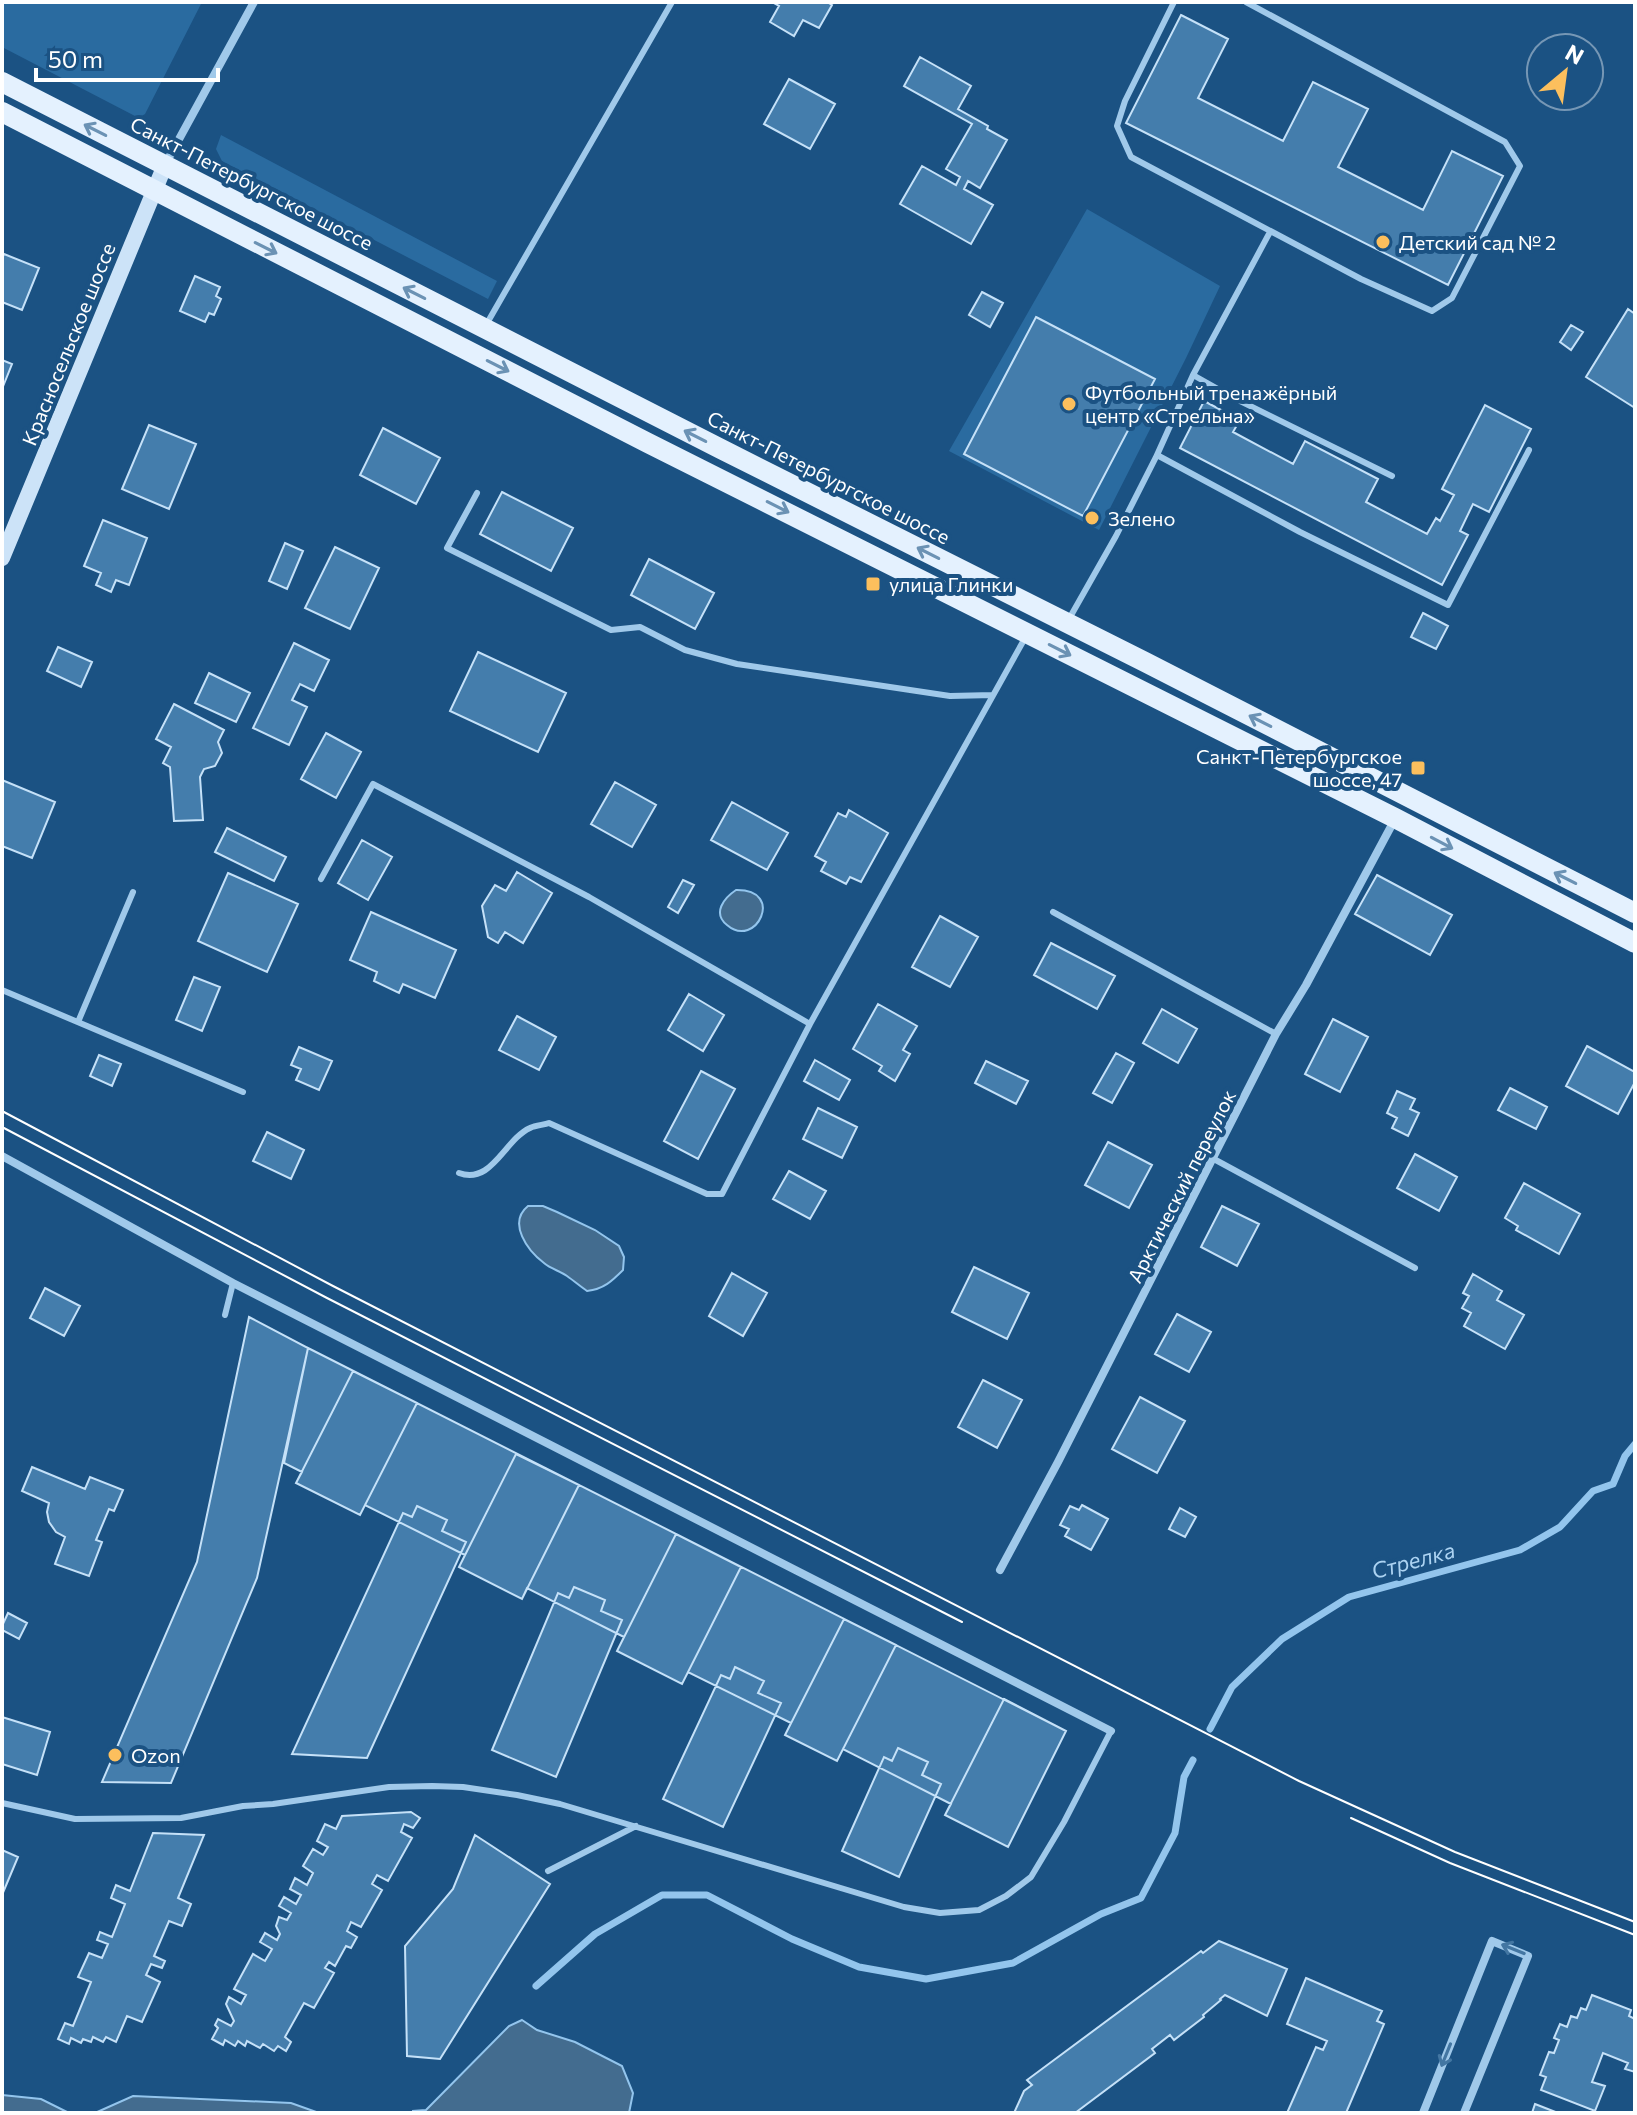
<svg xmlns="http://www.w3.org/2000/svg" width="1637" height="2115" viewBox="0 0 1637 2115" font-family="Commissioner,sans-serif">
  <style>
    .green { fill: #2a6ba0 }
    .water { fill: #436c8f; stroke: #93c5ed; stroke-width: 2 }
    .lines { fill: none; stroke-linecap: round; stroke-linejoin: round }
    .stream { stroke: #93c5ed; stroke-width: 7 }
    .building { fill: #447dac; stroke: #c5e1f8; stroke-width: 2 }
    .lane { stroke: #a0c9ea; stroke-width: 6 }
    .street { stroke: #a0c9ea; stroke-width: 8 }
    .secondary { stroke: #cce3f8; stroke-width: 16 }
    .primary { stroke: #e4f1fe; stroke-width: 20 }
    .tram { stroke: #fff; stroke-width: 2 }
    .oneway { stroke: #6b92b4 }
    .oneway2 { stroke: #4376a2 }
    .poi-dot { fill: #fcbf5d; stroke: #1b5283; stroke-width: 3 }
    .labels { text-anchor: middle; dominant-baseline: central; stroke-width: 8; stroke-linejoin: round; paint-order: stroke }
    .street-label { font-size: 20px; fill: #fff; stroke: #1b5283 }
    .poi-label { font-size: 20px; fill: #fff; stroke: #1b5283; text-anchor: start }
    .water-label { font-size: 22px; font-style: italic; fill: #acd3f2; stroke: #1b5283 }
  </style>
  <rect width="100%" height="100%" fill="#1b5283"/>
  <path class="green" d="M 2,2 L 202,2 L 145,114 L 140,117 L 135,116 L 2,47 Z
    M 221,135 L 497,281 L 488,299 L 222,161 L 216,149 Z
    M 1087,209 L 1220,286 L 1186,358 L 1099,530 L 949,451 Z"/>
  <path class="water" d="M 736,890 C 786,889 756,950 727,925 C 712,913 724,898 736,890 Z
    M 528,1206 L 543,1206 L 557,1212 L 595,1230 L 619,1246 L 624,1257 L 623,1270 C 612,1281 604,1289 587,1291 C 580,1286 574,1281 567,1276 C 560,1271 551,1269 544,1263 C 528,1251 507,1223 528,1206 Z
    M 522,2020 L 537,2030 L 575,2042 L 622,2066 L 633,2093 L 629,2113 L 413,2113 L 413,2111 L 426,2110 L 509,2026 Z
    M 2,2095 L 41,2099 L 69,2113 L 2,2113 Z
    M 133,2096 L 291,2103 L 319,2113 L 95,2113 Z"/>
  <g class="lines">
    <path class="stream" d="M 1210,1729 L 1232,1687 L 1282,1639 L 1349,1597 L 1520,1550 L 1560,1527 L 1593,1491 L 1613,1484 L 1625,1456 L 1635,1444
      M 536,1986 L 595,1934 L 662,1895 L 707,1895 L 792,1939 L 859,1967 L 926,1979 L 1013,1963 L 1101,1914 L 1141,1898 L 1175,1833 L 1184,1777 L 1193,1760"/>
  </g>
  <path class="building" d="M 772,2 L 827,2 L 832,5 L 819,28 L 803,20 L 794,36 L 770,22 L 779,6 Z
    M 1181,15 L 1228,39 L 1198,98 L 1283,141 L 1313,82 L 1368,109 L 1338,167 L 1423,210 L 1452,151 L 1503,176 L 1448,285 L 1126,123 Z
    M 920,57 L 971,86 L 958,109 L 988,126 L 987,129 L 1007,140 L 980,188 L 968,181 L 964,189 L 993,205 L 971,244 L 900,204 L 922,166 L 956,185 L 960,177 L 946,169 L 972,124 L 904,86 Z
    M 789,79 L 835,104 L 810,149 L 764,124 Z
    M 4,254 L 39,268 L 22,310 L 2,302 L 2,259 Z
    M 195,276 L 220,287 L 216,296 L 221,299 L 214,315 L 209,313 L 205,322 L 180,311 Z
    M 982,292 L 1003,303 L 990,327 L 969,315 Z
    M 1628,309 L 1635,314 L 1635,408 L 1586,377 Z
    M 1036,317 L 1155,379 L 1083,516 L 964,454 Z
    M 1571,325 L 1583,332 L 1571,350 L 1560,342 Z
    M 2,360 L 12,364 L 2,389 Z
    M 1204,401 L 1240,420 L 1233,432 L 1293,464 L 1305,441 L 1378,479 L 1366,502 L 1427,534 L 1436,518 L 1440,521 L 1454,495 L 1442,489 L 1485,405 L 1531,429 L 1489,512 L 1473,504 L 1460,531 L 1468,535 L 1442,585 L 1180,448 Z
    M 149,425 L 196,444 L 169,509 L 122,489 Z
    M 383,428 L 440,458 L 416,504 L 360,475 Z
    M 502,492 L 573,528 L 551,571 L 480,534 Z
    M 103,520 L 147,538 L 129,585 L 116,580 L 111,592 L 96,585 L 101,573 L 84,566 Z
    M 285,543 L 303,551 L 287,589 L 269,581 Z
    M 335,547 L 379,568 L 350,629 L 305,608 Z
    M 649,559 L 714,593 L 695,629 L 631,595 Z
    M 1423,613 L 1448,626 L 1436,649 L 1411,637 Z
    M 294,643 L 329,660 L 314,691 L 300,684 L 292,700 L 307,707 L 289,745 L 253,728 Z
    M 58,647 L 92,662 L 81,687 L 47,671 Z
    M 478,652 L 566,693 L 538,752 L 450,711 Z
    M 209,673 L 250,693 L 236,722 L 195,703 Z
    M 174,704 L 224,730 L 218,742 L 222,753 L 215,766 L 204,769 L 200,777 L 203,820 L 174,821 L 170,767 L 163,763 L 171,747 L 156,739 Z
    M 326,733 L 361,752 L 336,798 L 301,779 Z
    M 2,780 L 55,802 L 32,858 L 2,846 Z
    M 615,782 L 656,805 L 632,847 L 591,824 Z
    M 732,802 L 788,833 L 767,870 L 711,840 Z
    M 849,810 L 888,833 L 861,882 L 850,877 L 846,884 L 821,871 L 826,862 L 815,856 L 838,813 L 846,817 Z
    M 227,828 L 286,857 L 274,881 L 215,852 Z
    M 362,840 L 392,857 L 368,900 L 338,883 Z
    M 517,872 L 552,893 L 523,943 L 505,932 L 498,943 L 488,937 L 482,906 L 495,885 L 506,891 Z
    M 228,873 L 298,904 L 267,972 L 198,941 Z
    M 1377,875 L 1452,915 L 1430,955 L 1355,914 Z
    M 683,880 L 694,885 L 678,913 L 668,907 Z
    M 371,912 L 456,950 L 435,998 L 403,984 L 399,993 L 374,981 L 377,972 L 350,960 Z
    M 940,916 L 978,937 L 950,987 L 912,967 Z
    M 1051,943 L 1115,976 L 1097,1009 L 1034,975 Z
    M 194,977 L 220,987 L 202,1031 L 176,1020 Z
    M 689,994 L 724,1015 L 703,1051 L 668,1030 Z
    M 878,1004 L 917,1026 L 903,1050 L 910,1054 L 895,1081 L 879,1071 L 882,1066 L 853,1049 Z
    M 1162,1009 L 1197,1029 L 1178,1063 L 1143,1043 Z
    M 517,1016 L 556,1037 L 539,1070 L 499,1050 Z
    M 1333,1019 L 1368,1037 L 1340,1092 L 1305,1074 Z
    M 1587,1046 L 1635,1072 L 1635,1082 L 1618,1114 L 1566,1086 Z
    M 299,1047 L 332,1061 L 319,1090 L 296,1080 L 301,1069 L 291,1065 Z
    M 1116,1053 L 1134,1063 L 1112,1103 L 1093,1093 Z
    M 99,1055 L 121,1064 L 112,1086 L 90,1076 Z
    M 815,1060 L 850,1080 L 839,1100 L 804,1081 Z
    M 986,1061 L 1028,1081 L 1016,1104 L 975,1083 Z
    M 701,1071 L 735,1089 L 698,1159 L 664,1141 Z
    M 1510,1088 L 1547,1107 L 1536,1129 L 1498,1110 Z
    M 1397,1091 L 1415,1099 L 1410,1109 L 1419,1113 L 1408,1136 L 1392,1128 L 1397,1118 L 1387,1113 Z
    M 818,1108 L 857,1127 L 842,1158 L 803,1139 Z
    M 267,1132 L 304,1150 L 291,1179 L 253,1161 Z
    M 1108,1142 L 1152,1165 L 1129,1208 L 1085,1185 Z
    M 1415,1154 L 1457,1177 L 1439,1211 L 1397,1188 Z
    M 789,1171 L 826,1191 L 810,1219 L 773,1199 Z
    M 1524,1183 L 1580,1214 L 1559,1254 L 1516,1230 L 1518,1226 L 1505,1218 Z
    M 1222,1206 L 1259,1224 L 1237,1266 L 1201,1247 Z
    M 974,1267 L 1029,1293 L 1007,1339 L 952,1312 Z
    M 732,1273 L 767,1293 L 743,1336 L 709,1316 Z
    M 1473,1274 L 1502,1291 L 1497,1300 L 1524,1315 L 1505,1349 L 1464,1326 L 1471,1313 L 1462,1308 L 1469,1296 L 1463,1293 Z
    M 45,1288 L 80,1306 L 64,1336 L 30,1318 Z
    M 1177,1314 L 1211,1332 L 1189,1372 L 1155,1354 Z
    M 249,1317 L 308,1348 L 257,1578 L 171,1783 L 102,1782 L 197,1562 Z
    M 308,1348 L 1066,1731 L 1008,1847 L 945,1815 L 951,1804 L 843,1749 L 837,1761 L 785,1735 L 791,1723 L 688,1672 L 682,1684 L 617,1651 L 624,1637 L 527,1588 L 522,1599 L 459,1567 L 465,1555 L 365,1505 L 360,1515 L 296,1483 L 302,1472 L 284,1463 Z
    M 353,1371 L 417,1403 L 360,1515 L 296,1483 Z
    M 983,1380 L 1022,1400 L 997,1448 L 958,1427 Z
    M 1140,1397 L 1185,1421 L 1157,1473 L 1112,1449 Z
    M 516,1454 L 579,1485 L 522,1599 L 459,1567 Z
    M 32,1467 L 85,1489 L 90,1477 L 123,1490 L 114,1511 L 109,1509 L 96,1540 L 102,1542 L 89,1576 L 55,1564 L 65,1537 L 56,1532 L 49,1522 L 47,1512 L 49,1503 L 22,1491 Z
    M 1082,1505 L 1108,1519 L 1091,1550 L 1065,1536 L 1069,1529 L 1060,1525 L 1070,1506 L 1079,1510 Z
    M 417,1506 L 447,1520 L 442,1531 L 466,1542 L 367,1758 L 292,1754 L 403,1513 L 412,1517 Z
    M 1180,1508 L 1196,1517 L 1185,1537 L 1169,1529 Z
    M 676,1534 L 741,1567 L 682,1684 L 617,1651 Z
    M 574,1587 L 605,1600 L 601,1611 L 622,1620 L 556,1777 L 492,1750 L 558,1593 L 569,1598 Z
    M 8,1613 L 27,1623 L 19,1639 L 2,1630 L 2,1626 Z
    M 844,1619 L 896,1645 L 837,1761 L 785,1735 Z
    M 735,1667 L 764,1681 L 758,1693 L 781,1703 L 723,1827 L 663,1799 L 721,1675 L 730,1679 Z
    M 1004,1699 L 1066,1731 L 1008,1847 L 945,1815 Z
    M 2,1717 L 50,1732 L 37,1775 L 2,1764 Z
    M 898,1748 L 928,1762 L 922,1775 L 941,1784 L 899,1877 L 842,1851 L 884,1757 L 892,1761 Z
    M 411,1812 L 420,1818 L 413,1828 L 404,1824 L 401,1832 L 412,1838 L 388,1881 L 377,1875 L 372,1884 L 382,1890 L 361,1927 L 351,1922 L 347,1931 L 357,1937 L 351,1948 L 346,1946 L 335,1966 L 329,1962 L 325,1968 L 334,1973 L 314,2008 L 304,2003 L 285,2037 L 291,2042 L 286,2051 L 278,2046 L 274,2051 L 263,2044 L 260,2048 L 247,2041 L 245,2046 L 238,2041 L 235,2046 L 225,2040 L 223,2045 L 212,2039 L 218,2028 L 215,2025 L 218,2019 L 231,2026 L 234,2021 L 226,2004 L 229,1997 L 241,2004 L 246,1995 L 234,1989 L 253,1954 L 265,1961 L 272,1949 L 260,1942 L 265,1933 L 277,1940 L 280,1934 L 276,1926 L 279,1917 L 287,1920 L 291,1913 L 279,1906 L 284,1897 L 296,1904 L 301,1895 L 290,1889 L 295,1878 L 307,1885 L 313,1873 L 303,1866 L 313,1849 L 323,1855 L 328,1847 L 317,1841 L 325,1824 L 336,1829 L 342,1816 Z
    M 153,1833 L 204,1835 L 178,1898 L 191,1904 L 182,1926 L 169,1921 L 154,1956 L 165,1961 L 162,1968 L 151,1964 L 146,1975 L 160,1982 L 142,2022 L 127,2016 L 116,2042 L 106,2037 L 103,2042 L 93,2037 L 91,2042 L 83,2039 L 81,2043 L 71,2038 L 69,2044 L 58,2039 L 65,2023 L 73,2026 L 91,1982 L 78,1977 L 89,1953 L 102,1958 L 108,1944 L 97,1940 L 100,1932 L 112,1937 L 125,1904 L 111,1898 L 116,1885 L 130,1891 Z
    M 475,1835 L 550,1884 L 440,2059 L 407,2056 L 405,1946 L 453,1889 Z
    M 2,1850 L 18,1857 L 2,1895 Z
    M 1219,1941 L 1287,1969 L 1267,2016 L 1225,1995 L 1220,1999 L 1221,2000 L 1203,2015 L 1204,2017 L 1174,2040 L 1170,2035 L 1152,2049 L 1155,2053 L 1075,2113 L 1014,2113 L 1024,2091 L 1032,2085 L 1027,2080 L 1201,1951 L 1203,1953 Z
    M 1306,1978 L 1382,2011 L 1377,2021 L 1384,2024 L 1346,2113 L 1287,2113 L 1316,2047 L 1323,2050 L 1327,2041 L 1287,2024 Z
    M 1592,1995 L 1631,2010 L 1629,2016 L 1635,2019 L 1635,2072 L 1625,2069 L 1628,2063 L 1603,2053 L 1592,2082 L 1605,2086 L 1595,2111 L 1541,2090 L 1546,2077 L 1540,2075 L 1549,2052 L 1554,2053 L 1559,2040 L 1554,2038 L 1560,2024 L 1567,2027 L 1571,2016 L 1577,2018 L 1581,2008 L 1586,2010 Z
    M 1535,2104 L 1558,2113 L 1532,2113 Z"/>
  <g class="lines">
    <path class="lane" d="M 1174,2 L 1125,101 L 1117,126 L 1131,157 L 1361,279 L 1432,311 L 1452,298 L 1520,166 L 1505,142 L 1246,2
      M 486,325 L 672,2
      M 1193,375 L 1234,398 L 1392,476
      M 1157,455 L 1300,532 L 1448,605 L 1529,450
      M 477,493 L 447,548 L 611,630 L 640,627 L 685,650 L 737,664 L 950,696 L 993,695
      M 1069,619 L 1116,536 L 1157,455 L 1193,375 L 1270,232
      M 321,879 L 373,784 L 589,897 L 810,1024
      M 1053,912 L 1276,1034
      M 2,990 L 243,1092
      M 78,1022 L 133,892
      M 1212,1158 L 1415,1268
      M 459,1173 C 492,1185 504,1140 530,1128 C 536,1125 544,1125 549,1123 L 707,1194 L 722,1194 L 810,1024 L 1025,638
      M 225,1315 L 233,1283
      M 2,1803 L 75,1819 L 181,1818 L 243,1806 L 273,1804 L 389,1787 L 432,1786 L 463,1787 L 517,1795 L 560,1804 L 904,1907 L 940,1913 L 979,1910 L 1006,1896 L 1031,1877 L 1064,1822 L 1111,1731
      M 548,1871 L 636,1826"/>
    <path class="street" d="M 166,163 L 254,2
      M 2,1156 L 233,1283 L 1111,1731
      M 1000,1570 L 1058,1462 L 1276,1034 L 1306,985 L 1395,819
      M 1423,2113 L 1492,1941 L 1528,1956 L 1464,2113"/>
    <path class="secondary" d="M 2,558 L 165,165"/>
    <path class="primary" d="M 2,82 L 721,449 L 1145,662 L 1635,913
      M 2,112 L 648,443 L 1395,818 L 1635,943"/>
    <path class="tram" d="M 2,1111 L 333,1286 L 1299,1781 L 1455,1852 L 1635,1922
      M 2,1127 L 327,1298 L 962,1622
      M 1351,1818 L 1450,1863 L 1635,1935"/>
  </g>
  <defs><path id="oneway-shaft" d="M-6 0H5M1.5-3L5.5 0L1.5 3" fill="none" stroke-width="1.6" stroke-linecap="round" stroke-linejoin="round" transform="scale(2)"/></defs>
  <g class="oneway">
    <use href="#oneway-shaft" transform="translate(95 130) rotate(-153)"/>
    <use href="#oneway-shaft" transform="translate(266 248) rotate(27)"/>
    <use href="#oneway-shaft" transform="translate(414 293) rotate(-153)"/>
    <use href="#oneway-shaft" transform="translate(498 366) rotate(27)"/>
    <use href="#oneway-shaft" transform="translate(695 436) rotate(-153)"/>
    <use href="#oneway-shaft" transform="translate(778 507) rotate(27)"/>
    <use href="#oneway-shaft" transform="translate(928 553) rotate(-153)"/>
    <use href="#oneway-shaft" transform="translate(1060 650) rotate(27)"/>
    <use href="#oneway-shaft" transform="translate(1260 721) rotate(-153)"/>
    <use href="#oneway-shaft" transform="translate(1442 843) rotate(28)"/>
    <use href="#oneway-shaft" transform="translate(1565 878) rotate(-153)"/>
  </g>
  <g class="oneway2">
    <use href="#oneway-shaft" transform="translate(1513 1949) rotate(-158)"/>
    <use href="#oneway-shaft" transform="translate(1446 2055) rotate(112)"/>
  </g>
  <g class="poi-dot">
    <circle cx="1383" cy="242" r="8"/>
    <circle cx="1069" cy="404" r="8"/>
    <circle cx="1092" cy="518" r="8"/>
    <rect x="865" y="576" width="16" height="16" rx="4"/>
    <rect x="1410" y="760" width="16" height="16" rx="4"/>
    <circle cx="115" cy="1755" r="8"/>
  </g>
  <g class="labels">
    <g class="street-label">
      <text transform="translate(252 183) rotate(27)">Санкт-Петербургское шоссе</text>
      <text transform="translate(68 344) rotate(-68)">Красносельское шоссе</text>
      <text transform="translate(829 477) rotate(27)">Санкт-Петербургское шоссе</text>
      <text transform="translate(1181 1186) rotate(-63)">Арктический переулок</text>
    </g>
    <g class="poi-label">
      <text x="1399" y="242">Детский сад № 2</text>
      <text x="1085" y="392">Футбольный тренажёрный<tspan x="1085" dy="23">центр «Стрельна»</tspan></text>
      <text x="1108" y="518">Зелено</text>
      <text x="889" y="584">улица Глинки</text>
      <text x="1402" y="756" text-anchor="end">Санкт-Петербургское<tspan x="1402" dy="23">шоссе, 47</tspan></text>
      <text x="131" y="1755">Ozon</text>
    </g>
    <g class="water-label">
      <text transform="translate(1413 1560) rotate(-15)">Стрелка</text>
    </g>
  </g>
  <rect width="1637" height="2115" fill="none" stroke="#ffffff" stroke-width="8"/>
  <g transform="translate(1565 72) rotate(29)"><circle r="38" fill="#1b5283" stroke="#7697b5" stroke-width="2"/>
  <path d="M0-6L14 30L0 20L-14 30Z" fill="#fcbf5d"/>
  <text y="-12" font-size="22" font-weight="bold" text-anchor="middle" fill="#ffffff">N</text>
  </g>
  <path d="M36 68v12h182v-12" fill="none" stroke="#ffffff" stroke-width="4"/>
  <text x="48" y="68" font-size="24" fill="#ffffff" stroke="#1b5283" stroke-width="6" paint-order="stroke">50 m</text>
</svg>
